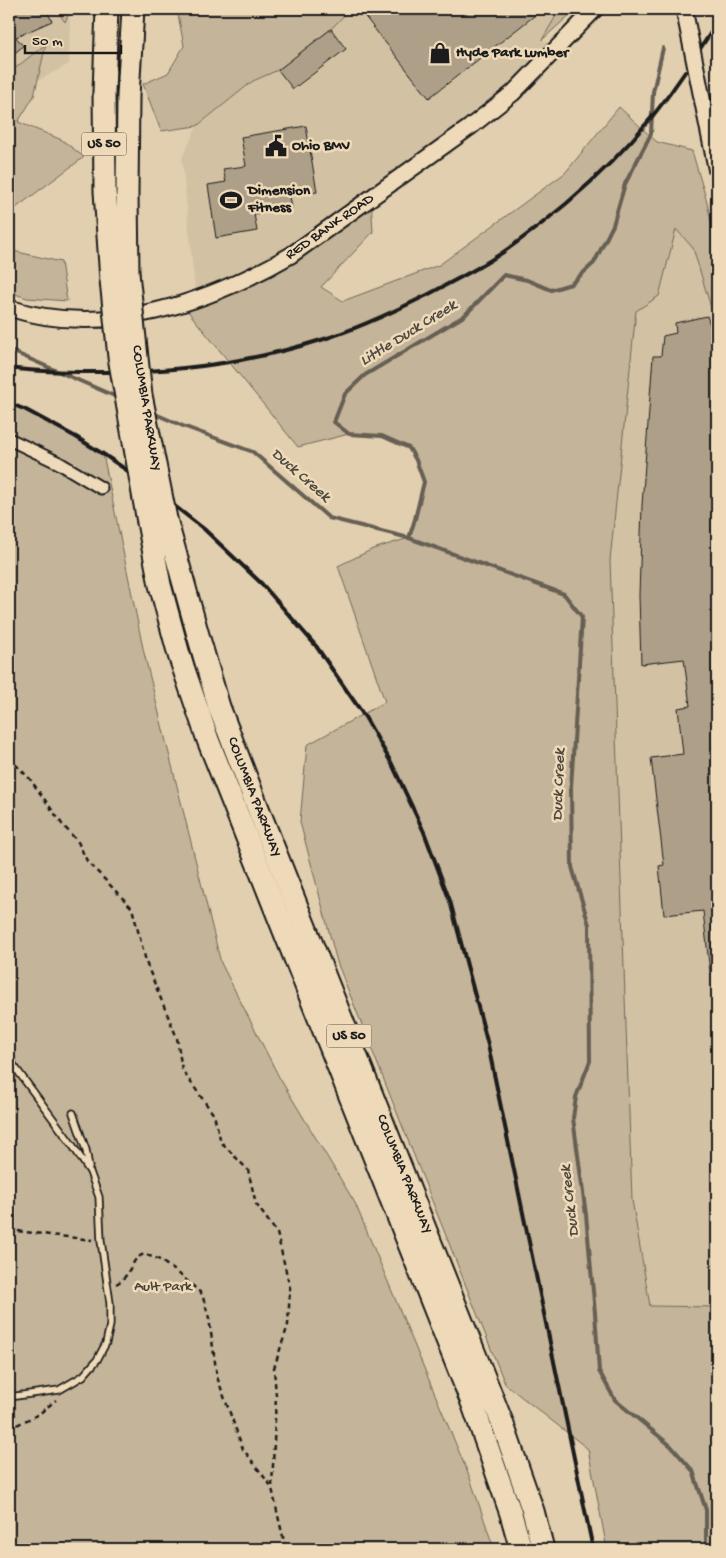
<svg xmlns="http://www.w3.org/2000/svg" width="726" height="1558" viewBox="0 0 726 1558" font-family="'Gochi Hand',sans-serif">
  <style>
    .built { fill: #d2c1a3 }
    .green { fill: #c4b499; stroke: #70685a }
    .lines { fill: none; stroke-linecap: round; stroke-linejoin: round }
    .stream { stroke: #665f53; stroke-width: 4 }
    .building { fill: #aea088; stroke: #1c1c1c }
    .service-casing { stroke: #1c1c1c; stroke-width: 9 }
    .minor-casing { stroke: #1c1c1c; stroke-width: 15 }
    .tertiary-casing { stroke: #1c1c1c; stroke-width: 19 }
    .motorway-casing { stroke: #1c1c1c; stroke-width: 25 }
    .path { stroke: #1c1c1c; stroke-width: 2.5; stroke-dasharray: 5 4; stroke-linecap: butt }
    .service { stroke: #eedab8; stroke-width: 5.5 }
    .minor { stroke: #eedab8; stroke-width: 11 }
    .tertiary { stroke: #eedab8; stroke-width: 15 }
    .motorway { stroke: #eedab8; stroke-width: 21 }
    .rail { stroke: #1c1c1c; stroke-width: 4 }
    .tertiary-bridge-casing { stroke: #1c1c1c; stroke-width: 19; stroke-linecap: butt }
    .motorway-bridge-casing { stroke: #1c1c1c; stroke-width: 25; stroke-linecap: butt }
    .tertiary-bridge { stroke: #eedab8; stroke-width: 15 }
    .motorway-bridge { stroke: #eedab8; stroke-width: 21 }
    .labels { text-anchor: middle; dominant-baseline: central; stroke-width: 5; stroke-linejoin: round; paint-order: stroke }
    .shield { fill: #eedab8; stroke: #5b554b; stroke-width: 1 }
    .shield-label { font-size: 14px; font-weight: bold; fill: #1c1c1c }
    .poi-label { font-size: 15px; font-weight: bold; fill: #1c1c1c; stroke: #eedab8; text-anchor: start }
    .street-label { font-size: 15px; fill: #1c1c1c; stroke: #eedab8 }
    .park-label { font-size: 15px; fill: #46423b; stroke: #eedab8 }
    .water-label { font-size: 16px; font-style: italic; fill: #4e4941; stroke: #eedab8 }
  </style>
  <rect width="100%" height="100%" fill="#e1cfaf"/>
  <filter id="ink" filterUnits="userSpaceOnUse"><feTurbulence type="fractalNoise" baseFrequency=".02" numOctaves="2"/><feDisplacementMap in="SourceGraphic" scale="10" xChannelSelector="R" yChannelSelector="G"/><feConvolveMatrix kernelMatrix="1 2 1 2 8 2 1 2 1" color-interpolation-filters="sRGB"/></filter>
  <g filter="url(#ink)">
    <path class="built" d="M 9,9 L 70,9 L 69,64 L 9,96 Z
      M 350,9 L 560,9 L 542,40 L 558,46 L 513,93 L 291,255 L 196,300 L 182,158 L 197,126 L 253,81 L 278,70 L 331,29 Z
      M 717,189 L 717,1307 L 650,1306 L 632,1200 L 592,559 L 626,258 L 704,207 Z"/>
    <path class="green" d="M 56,9 L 71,9 L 65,22 Z
      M 177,9 L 350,9 L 331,29 L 278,70 L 253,81 L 197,126 L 161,131 L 143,84 L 168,73 L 184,46 Z
      M 560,9 L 576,9 L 542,40 Z
      M 46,44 L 34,96 L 18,122 L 62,140 L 84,157 L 9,213 L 9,73 Z
      M 619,107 L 657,142 L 692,151 L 705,195 L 717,246 L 717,312 L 712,311 L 693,248 L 676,229 L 659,296 L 636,311 L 610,560 L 632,1200 L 650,1306 L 717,1307 L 717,1549 L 607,1549 L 588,1449 L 505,1384 L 337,962 L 300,822 L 307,745 L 385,702 L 338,566 L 373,549 L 409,538 L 415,519 L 424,482 L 416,460 L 409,448 L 382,436 L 349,434 L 298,447 L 182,304 L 229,288 L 371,198 L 373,232 L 321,287 L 343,301 L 439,265 L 565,173 Z
      M 9,250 L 61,262 L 67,301 L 27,298 L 9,292 Z
      M 9,403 C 42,417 72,435 103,454 L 144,653 L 221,963 L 279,1077 L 355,1203 L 470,1478 L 494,1549 L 9,1549 Z"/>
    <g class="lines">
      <path class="stream" d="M 9,350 L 119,398
        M 153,413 L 183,426 L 253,452 L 329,518 L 409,538 L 564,594 L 582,617 L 571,787 L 572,867 L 589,925 L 590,1061 L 576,1097 L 573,1118 L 586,1215 L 595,1313 L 599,1371 L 615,1400 L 671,1446 L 693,1471 L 706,1510 L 706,1549
        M 409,538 L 415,519 L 424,482 L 416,460 L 409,448 L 382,436 L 349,434 L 334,422 L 345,394 L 365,375 L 464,316 L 504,275 L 527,280 L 551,290 L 571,284 L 594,263 L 613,225 L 625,184 L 651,134 L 653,92 L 663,48"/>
    </g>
    <path class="building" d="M 9,9 L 46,9 L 52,21 L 16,37 L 23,46 L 9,58 Z
      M 359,9 L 543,9 L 429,98 Z
      M 331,29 L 346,49 L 293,89 L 278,70 Z
      M 306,126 L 317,192 L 290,196 L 292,208 L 254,214 L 257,231 L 216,238 L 208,185 L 226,182 L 223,169 L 246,166 L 241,137 Z
      M 707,316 L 710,325 L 717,324 L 717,507 L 713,508 L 717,528 L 717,972 L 710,973 L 703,911 L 664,915 L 659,866 L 664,865 L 651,758 L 683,754 L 678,708 L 690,706 L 684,659 L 641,664 L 639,595 L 642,505 L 653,356 L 661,356 L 663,336 L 676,333 L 675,323 Z"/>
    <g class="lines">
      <g class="service-casing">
        <path id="service" d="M 9,1059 L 73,1146 L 90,1172 L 99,1197 L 101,1241 L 110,1303 L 110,1325 L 106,1343 L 97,1360 L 83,1376 L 59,1390 L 9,1397
          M 73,1113 L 86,1150 L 89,1167"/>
      </g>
      <g class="minor-casing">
        <path id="minor" d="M 9,439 L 59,463 L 101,488"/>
      </g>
      <g class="tertiary-casing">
        <path id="tertiary" d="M 9,308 C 105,339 208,303 291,255 L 470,127 L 513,93 L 595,9"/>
      </g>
      <g class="motorway-casing">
        <path id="motorway" d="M 107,9 L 104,92 L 105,191 L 111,280
          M 128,273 L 127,194 L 128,96 L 133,9
          M 166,519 L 198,635 L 219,707 L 261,816 L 502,1422 L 533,1511 L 543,1549
          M 148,522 L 160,585 L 179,655 L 208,740 L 473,1405 L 511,1514 L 521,1549"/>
      </g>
      <path class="path" d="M 9,758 L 30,779 L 62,824 L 78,842 L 87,861 L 132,908 L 147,965 L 177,1038 L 182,1070 L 214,1115 L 221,1142 L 248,1170 L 256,1204 L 277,1233 L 290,1288 L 288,1325 L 274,1368 L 276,1396 L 272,1488 L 278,1516 L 286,1549
        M 9,1230 L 92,1240
        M 116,1284 C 126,1279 128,1271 134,1262 C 136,1258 140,1256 144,1254 L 158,1259 L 177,1272 L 202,1294 L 209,1318 L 217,1377 L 243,1449 L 271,1486
        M 9,1429 L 39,1414 L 56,1400"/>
      <use href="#service" class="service"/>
      <use href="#minor" class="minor"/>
      <use href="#tertiary" class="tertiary"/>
      <use href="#motorway" class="motorway"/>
      <path class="rail" d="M 700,49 L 717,23
        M 9,368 C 37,372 66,372 94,372 C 171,373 248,363 321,340 C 357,329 391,313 425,296 C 456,280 488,264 516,243 C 581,196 640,140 685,72
        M 9,403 L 26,410 L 76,437 L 103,454 L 144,482 L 204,529 L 262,584 L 316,646 L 365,717 L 392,764 L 424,832 L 450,901 L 488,1045 L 593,1549"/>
      <g class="tertiary-bridge-casing">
        <path id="tertiary-bridge" d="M 684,9 L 717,172"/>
      </g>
      <g class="motorway-bridge-casing">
        <path id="motorway-bridge" d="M 128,273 L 141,395 L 166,519
          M 111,280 L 119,357 L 148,522"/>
      </g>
      <use href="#tertiary-bridge" class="tertiary-bridge"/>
      <use href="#motorway-bridge" class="motorway-bridge"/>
    </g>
  </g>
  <defs>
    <g id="shop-bare" transform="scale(1.725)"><path d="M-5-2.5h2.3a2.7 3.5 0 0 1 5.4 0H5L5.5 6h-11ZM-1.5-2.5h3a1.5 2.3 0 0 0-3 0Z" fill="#1c1c1c" stroke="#eedab8" stroke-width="2.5" paint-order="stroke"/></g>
    <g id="civic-bare" transform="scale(1.725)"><path d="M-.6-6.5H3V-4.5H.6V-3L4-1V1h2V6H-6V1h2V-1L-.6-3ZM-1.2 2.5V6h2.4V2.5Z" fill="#1c1c1c" stroke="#eedab8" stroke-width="2.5" paint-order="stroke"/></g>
    <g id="stadium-bare" transform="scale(1.725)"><path d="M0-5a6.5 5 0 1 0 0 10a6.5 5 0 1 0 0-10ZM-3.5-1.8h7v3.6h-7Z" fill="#1c1c1c" stroke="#eedab8" stroke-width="2.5" paint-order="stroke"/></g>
  </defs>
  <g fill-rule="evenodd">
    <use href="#shop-bare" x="440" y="53"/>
    <use href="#civic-bare" x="276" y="146"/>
    <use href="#stadium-bare" x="231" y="200"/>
  </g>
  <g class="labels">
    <g class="shield">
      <rect x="81.5" y="132.5" width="45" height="23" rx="4"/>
      <rect x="326.5" y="1024.5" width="45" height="23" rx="4"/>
    </g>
    <g class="shield-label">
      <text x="104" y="144">US 50</text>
      <text x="349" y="1036">US 50</text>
    </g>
    <g class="poi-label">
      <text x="456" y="53">Hyde Park Lumber</text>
      <text x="292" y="146">Ohio BMV</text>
      <text x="248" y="191">Dimension<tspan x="248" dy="17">Fitness</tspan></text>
    </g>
    <g class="street-label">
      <text transform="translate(330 227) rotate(-35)">RED BANK ROAD</text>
      <text transform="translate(146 408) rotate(81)">COLUMBIA PARKWAY</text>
      <text transform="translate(254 797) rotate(69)">COLUMBIA PARKWAY</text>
      <text transform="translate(404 1174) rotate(68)">COLUMBIA PARKWAY</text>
    </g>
    <g class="park-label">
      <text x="163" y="1287">Ault Park</text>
    </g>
    <g class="water-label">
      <text transform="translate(409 334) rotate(-32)">Little Duck Creek</text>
      <text transform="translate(300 476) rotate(41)">Duck Creek</text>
      <text transform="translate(560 785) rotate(-88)">Duck Creek</text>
      <text transform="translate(571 1201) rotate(-97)">Duck Creek</text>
    </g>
  </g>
  <rect width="726" height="1558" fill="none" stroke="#eedab8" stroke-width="30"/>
  <rect x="15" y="15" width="696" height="1528" fill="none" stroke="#1c1c1c" stroke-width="2" filter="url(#ink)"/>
  <path d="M25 45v8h96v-8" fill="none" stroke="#1c1c1c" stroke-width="2.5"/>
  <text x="32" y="45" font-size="15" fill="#1c1c1c" stroke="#eedab8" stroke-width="4" paint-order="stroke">50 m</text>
</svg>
